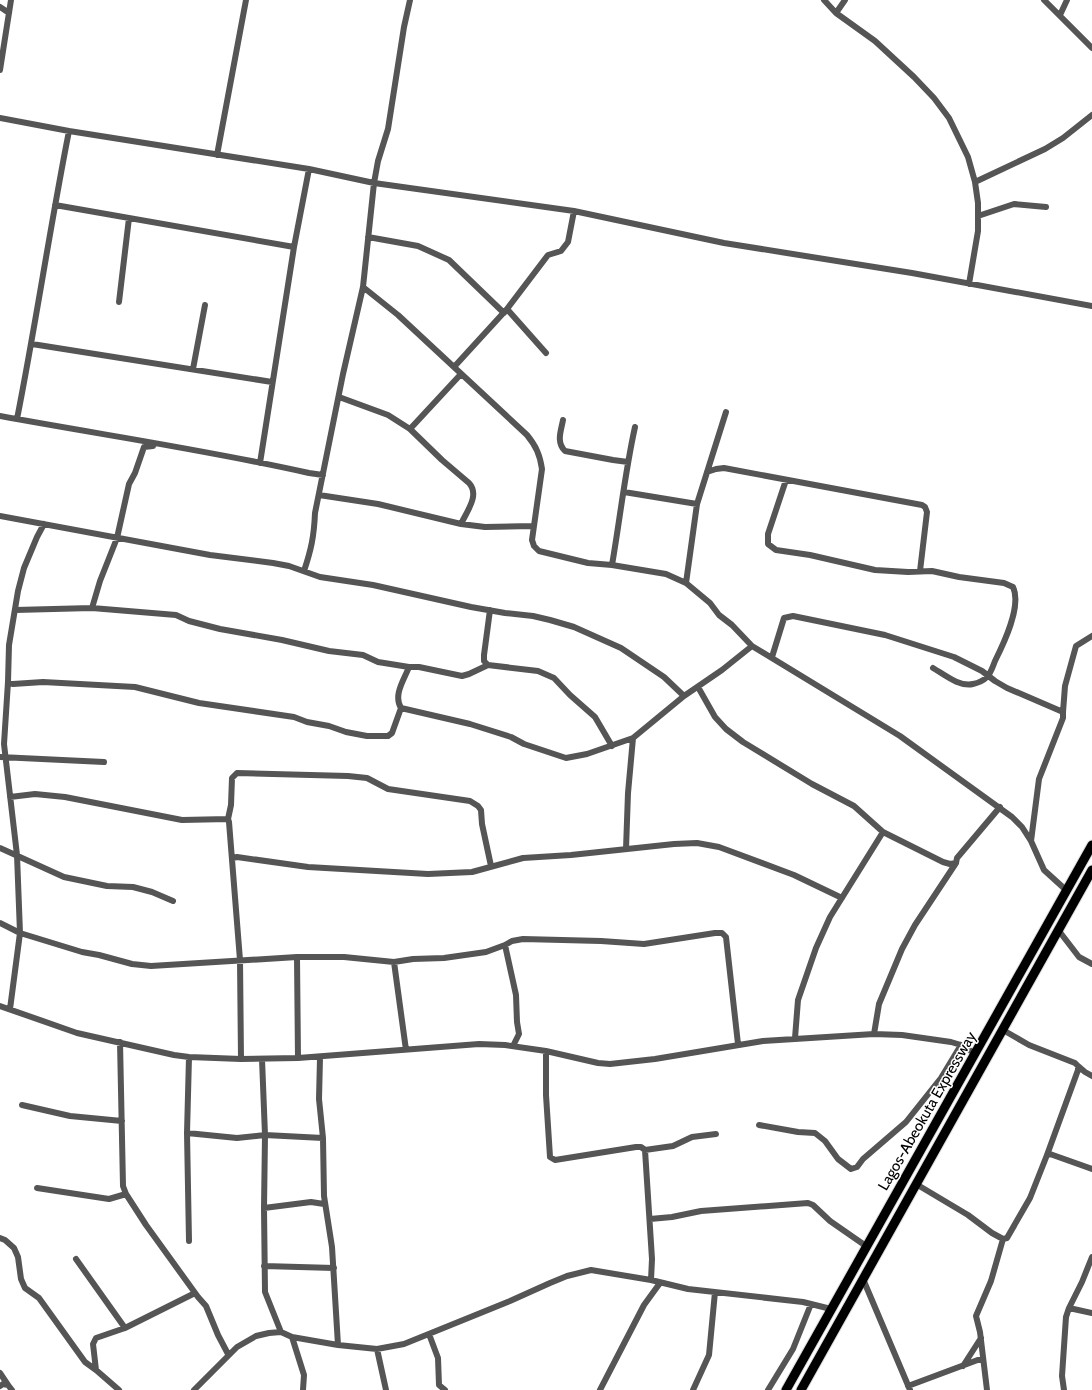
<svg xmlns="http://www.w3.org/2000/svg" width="1092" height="1390" viewBox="0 0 1092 1390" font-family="Cabin,sans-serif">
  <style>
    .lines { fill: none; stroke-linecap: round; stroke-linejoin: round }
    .highway-casing { stroke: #dbdbdb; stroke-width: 11 }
    .minor { stroke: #555; stroke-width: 6 }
    .highway { stroke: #000; stroke-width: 9 }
    .labels { text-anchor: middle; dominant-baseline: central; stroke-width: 3; stroke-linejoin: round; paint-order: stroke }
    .street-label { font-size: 15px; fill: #000; stroke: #fff }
  </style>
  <rect width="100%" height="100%" fill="#fff"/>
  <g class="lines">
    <g class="highway-casing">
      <path id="highway" d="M 786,1390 L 1092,845
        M 801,1390 L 1092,870"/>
    </g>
    <path class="minor" d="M 824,0 L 836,13 L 875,41 L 914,77 L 934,98 L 949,118 L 968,157 L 975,182 L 978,203 L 978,231 L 969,284
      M 1044,0 L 1092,48
      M 0,7 L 9,13
      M 836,13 L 845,0
      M 1060,15 L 1067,0
      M 0,70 L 11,0
      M 0,118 L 69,131 L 309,169 L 374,183 L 574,211 L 724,243 L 912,273 L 1092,306
      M 217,155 L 246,0
      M 975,182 L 1045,149 L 1063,138 L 1092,115
      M 55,205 L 294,247
      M 978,216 L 1014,204 L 1046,207
      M 368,237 L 418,246 L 449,260 L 504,313
      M 363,287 L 398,315 L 527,435 C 536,446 540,455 542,469 L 532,540 L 534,546 L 539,551 L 588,563 L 612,565 L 666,574 L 686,583 L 710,603 L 719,615 L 732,625 L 752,646 L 900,736 L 1012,817 L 1022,827 L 1031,841 L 1044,870 L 1066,890
      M 119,302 L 129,218
      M 507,309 L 546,353
      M 32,344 L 272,382
      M 454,367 L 507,309 L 548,255 L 561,251 L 568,242 L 574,211
      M 193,369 L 205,305
      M 339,397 L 388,415 L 410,429 L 442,460 L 469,483 C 480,495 467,511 461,524
      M 0,416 C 103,435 207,450 309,473 L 323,475
      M 17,419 C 36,323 50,227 69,131
      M 563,420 C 561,431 556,442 565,451 L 613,460 L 628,462
      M 410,429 L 461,374
      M 260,463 L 294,247 L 309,169
      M 707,472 L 716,469 L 724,468 L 922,505 L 925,507 L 927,512 L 920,571
      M 786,480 L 768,534 L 768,544 L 776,550 L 810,555 L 875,570 L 908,572 L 932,571 L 959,577 L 1004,583 L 1013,587 C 1022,606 1004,643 995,661 C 993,666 991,673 987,677 C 983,681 978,683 973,684 C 959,687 945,675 933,668
      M 624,492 L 697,504
      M 319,495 L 378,504 L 461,524 L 485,527 L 533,526
      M 0,516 L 210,555 L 273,563 L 289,566 L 320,577 L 373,585 L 471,607 L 505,613 L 533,616 L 550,620 L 574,627 L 621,648 L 664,677 L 684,696
      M 612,565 C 620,519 625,472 635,427
      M 304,571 C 311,550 314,537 315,513 L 343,374 L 363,287 L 374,183 L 378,161 L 388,129 L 404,27 L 410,0
      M 686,583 L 697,504 L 726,412
      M 92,608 L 100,581 L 117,538 L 129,484 L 135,473 L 144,447 L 153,446
      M 15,610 L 92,608 L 176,615 L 189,621 L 220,629 L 282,640 L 329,651 L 363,655 L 378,662 L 409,667 C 404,680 393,695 401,708 L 470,724 L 511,737 L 524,744 L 566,758 L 587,754 L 633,738 L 684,696 L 722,670 L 752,646
      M 490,610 L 484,655 L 484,661 L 488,665 L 538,671 L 554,678 L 570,695 L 595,717 L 612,746
      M 772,657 L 784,618 L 793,616 L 885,635 L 954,657 L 982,671 L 995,681 L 1007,688 L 1063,712 L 1063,718 L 1039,779 L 1031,841
      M 409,667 L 419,667 L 462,676 L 469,674 L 488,665
      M 8,682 L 13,684 L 43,682 L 135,687 L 199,703 L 294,717 L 307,722 L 329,726 L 346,732 L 367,736 L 388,736 L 392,733 L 401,708
      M 698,687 L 715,717 L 726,729 L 743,742 L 812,784 L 854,806 L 883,832 L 943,862 L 950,864 L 956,863 L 957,858 L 1000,807
      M 1063,712 L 1065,686 L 1076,646 L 1092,636
      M 0,757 L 104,762
      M 10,797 L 35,794 L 65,797 L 182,820 L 228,819
      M 0,848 L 64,877 L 107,886 L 133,887 L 152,892 L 173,901
      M 626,849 L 628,793 L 633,738
      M 233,858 L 237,857 L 308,867 L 428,874 L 472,872 L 523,858 L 571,855 L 674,844 L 697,843 L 719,847 L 794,875 L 842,898
      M 0,923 L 20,933 L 82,952 L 99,955 L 132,964 L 151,966 L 297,957 L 344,957 L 394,962 L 413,959 L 444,958 L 486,952 L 505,945 L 512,941 L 523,939 L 601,941 L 644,944 L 715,933 L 722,933 L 726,937 L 738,1044
      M 1059,931 L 1079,957 L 1092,964
      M 505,945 L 516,995 L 517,1022 L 519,1034 L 513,1046
      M 297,957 L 298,1058
      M 394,962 L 406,1050
      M 0,1006 L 77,1033 L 174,1055 L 189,1057 L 241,1059 L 298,1058 L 479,1044 L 505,1045 L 546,1051 L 598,1063 L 610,1064 L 655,1059 L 763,1041 L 874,1034 L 902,1035 L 951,1042 L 961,1045 L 976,1054
      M 10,1009 L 20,933 L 17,855 L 4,744 L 8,682 L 9,645 L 18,591 L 24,568 L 37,537 L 44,524
      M 1003,1030 L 1029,1045 L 1075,1063 L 1078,1066 L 1078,1070 L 1047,1155
      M 874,1034 L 879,1004 L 902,949 L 915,925 L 956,863
      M 795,1038 L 798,1000 L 816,948 L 830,917 L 883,832
      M 120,1042 L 123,1186 L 126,1194 L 146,1225 L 198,1297 L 206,1306 L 218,1335 L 228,1354
      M 546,1051 L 546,1095 L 550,1157 L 555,1160 L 636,1147 L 641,1147 L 645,1150 L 652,1259 L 651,1280
      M 189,1057 L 187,1133 L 189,1241
      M 320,1058 L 319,1099 L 323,1138 L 324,1196 L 332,1247 L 338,1345
      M 241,1059 L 240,960 L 229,822 L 228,819 L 231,805 L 232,778 L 237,773 L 348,776 L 367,778 L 388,789 L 470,801 L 478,806 L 481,810 L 482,824 L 491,866
      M 262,1059 L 265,1135 L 264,1208 L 265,1292 L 281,1332
      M 1078,1066 L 1085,1072 L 1092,1076
      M 22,1105 L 70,1116 L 122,1121
      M 759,1125 L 798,1132 L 815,1133 L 825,1141 L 838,1159 L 851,1169 L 857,1167 L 863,1159 L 906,1122 L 941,1078 L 961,1045
      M 187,1133 L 237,1138 L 265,1135 L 323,1138
      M 645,1150 L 673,1146 L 692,1137 L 716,1134
      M 916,1184 L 968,1215 L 992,1233 L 1003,1239 L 1007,1238 L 1030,1198 L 1047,1155 L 1050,1154 L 1092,1169
      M 37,1188 L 109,1199 L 126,1194
      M 264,1208 L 311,1202 L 324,1204
      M 650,1219 L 672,1217 L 701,1211 L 808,1203 L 813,1205 L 830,1221 L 866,1246
      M 0,1238 L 5,1240 L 14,1248 L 18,1257 L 21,1279 L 25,1288 L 39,1298 L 85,1362 L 96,1370 L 119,1390
      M 76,1259 L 125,1328
      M 264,1266 L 334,1268
      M 863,1279 L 910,1390
      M 1069,1308 L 1092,1313
      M 429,1334 L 438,1358 L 439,1385 L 445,1390
      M 292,1337 L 304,1375 L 303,1390
      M 377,1349 L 386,1390
      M 963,1366 L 981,1338
      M 96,1370 L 93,1344 L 96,1338 L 125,1328 L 195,1293
      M 0,1373 L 8,1385
      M 0,1386 L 3,1384 L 8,1385 L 12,1390
      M 908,1386 L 983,1358
      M 194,1390 L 237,1347 L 256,1336 L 269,1333 L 281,1332 L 292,1337 L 338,1345 L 377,1349 L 404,1344 L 510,1301 L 550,1283 L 567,1276 L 591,1270 L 651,1280 L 688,1289 L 803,1302 L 831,1309
      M 600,1390 L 644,1305 L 660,1283
      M 693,1390 L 709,1355 L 715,1292
      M 768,1390 L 793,1349 L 811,1304
      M 987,1390 L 980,1332 L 976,1316 L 991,1281 L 1003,1239
      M 1064,1390 L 1062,1376 L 1066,1317 L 1069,1308 L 1082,1282 L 1092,1257"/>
    <use href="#highway" class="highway"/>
  </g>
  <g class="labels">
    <g class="street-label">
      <text transform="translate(927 1111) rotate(-60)">Lagos-Abeokuta Expressway</text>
    </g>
  </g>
</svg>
